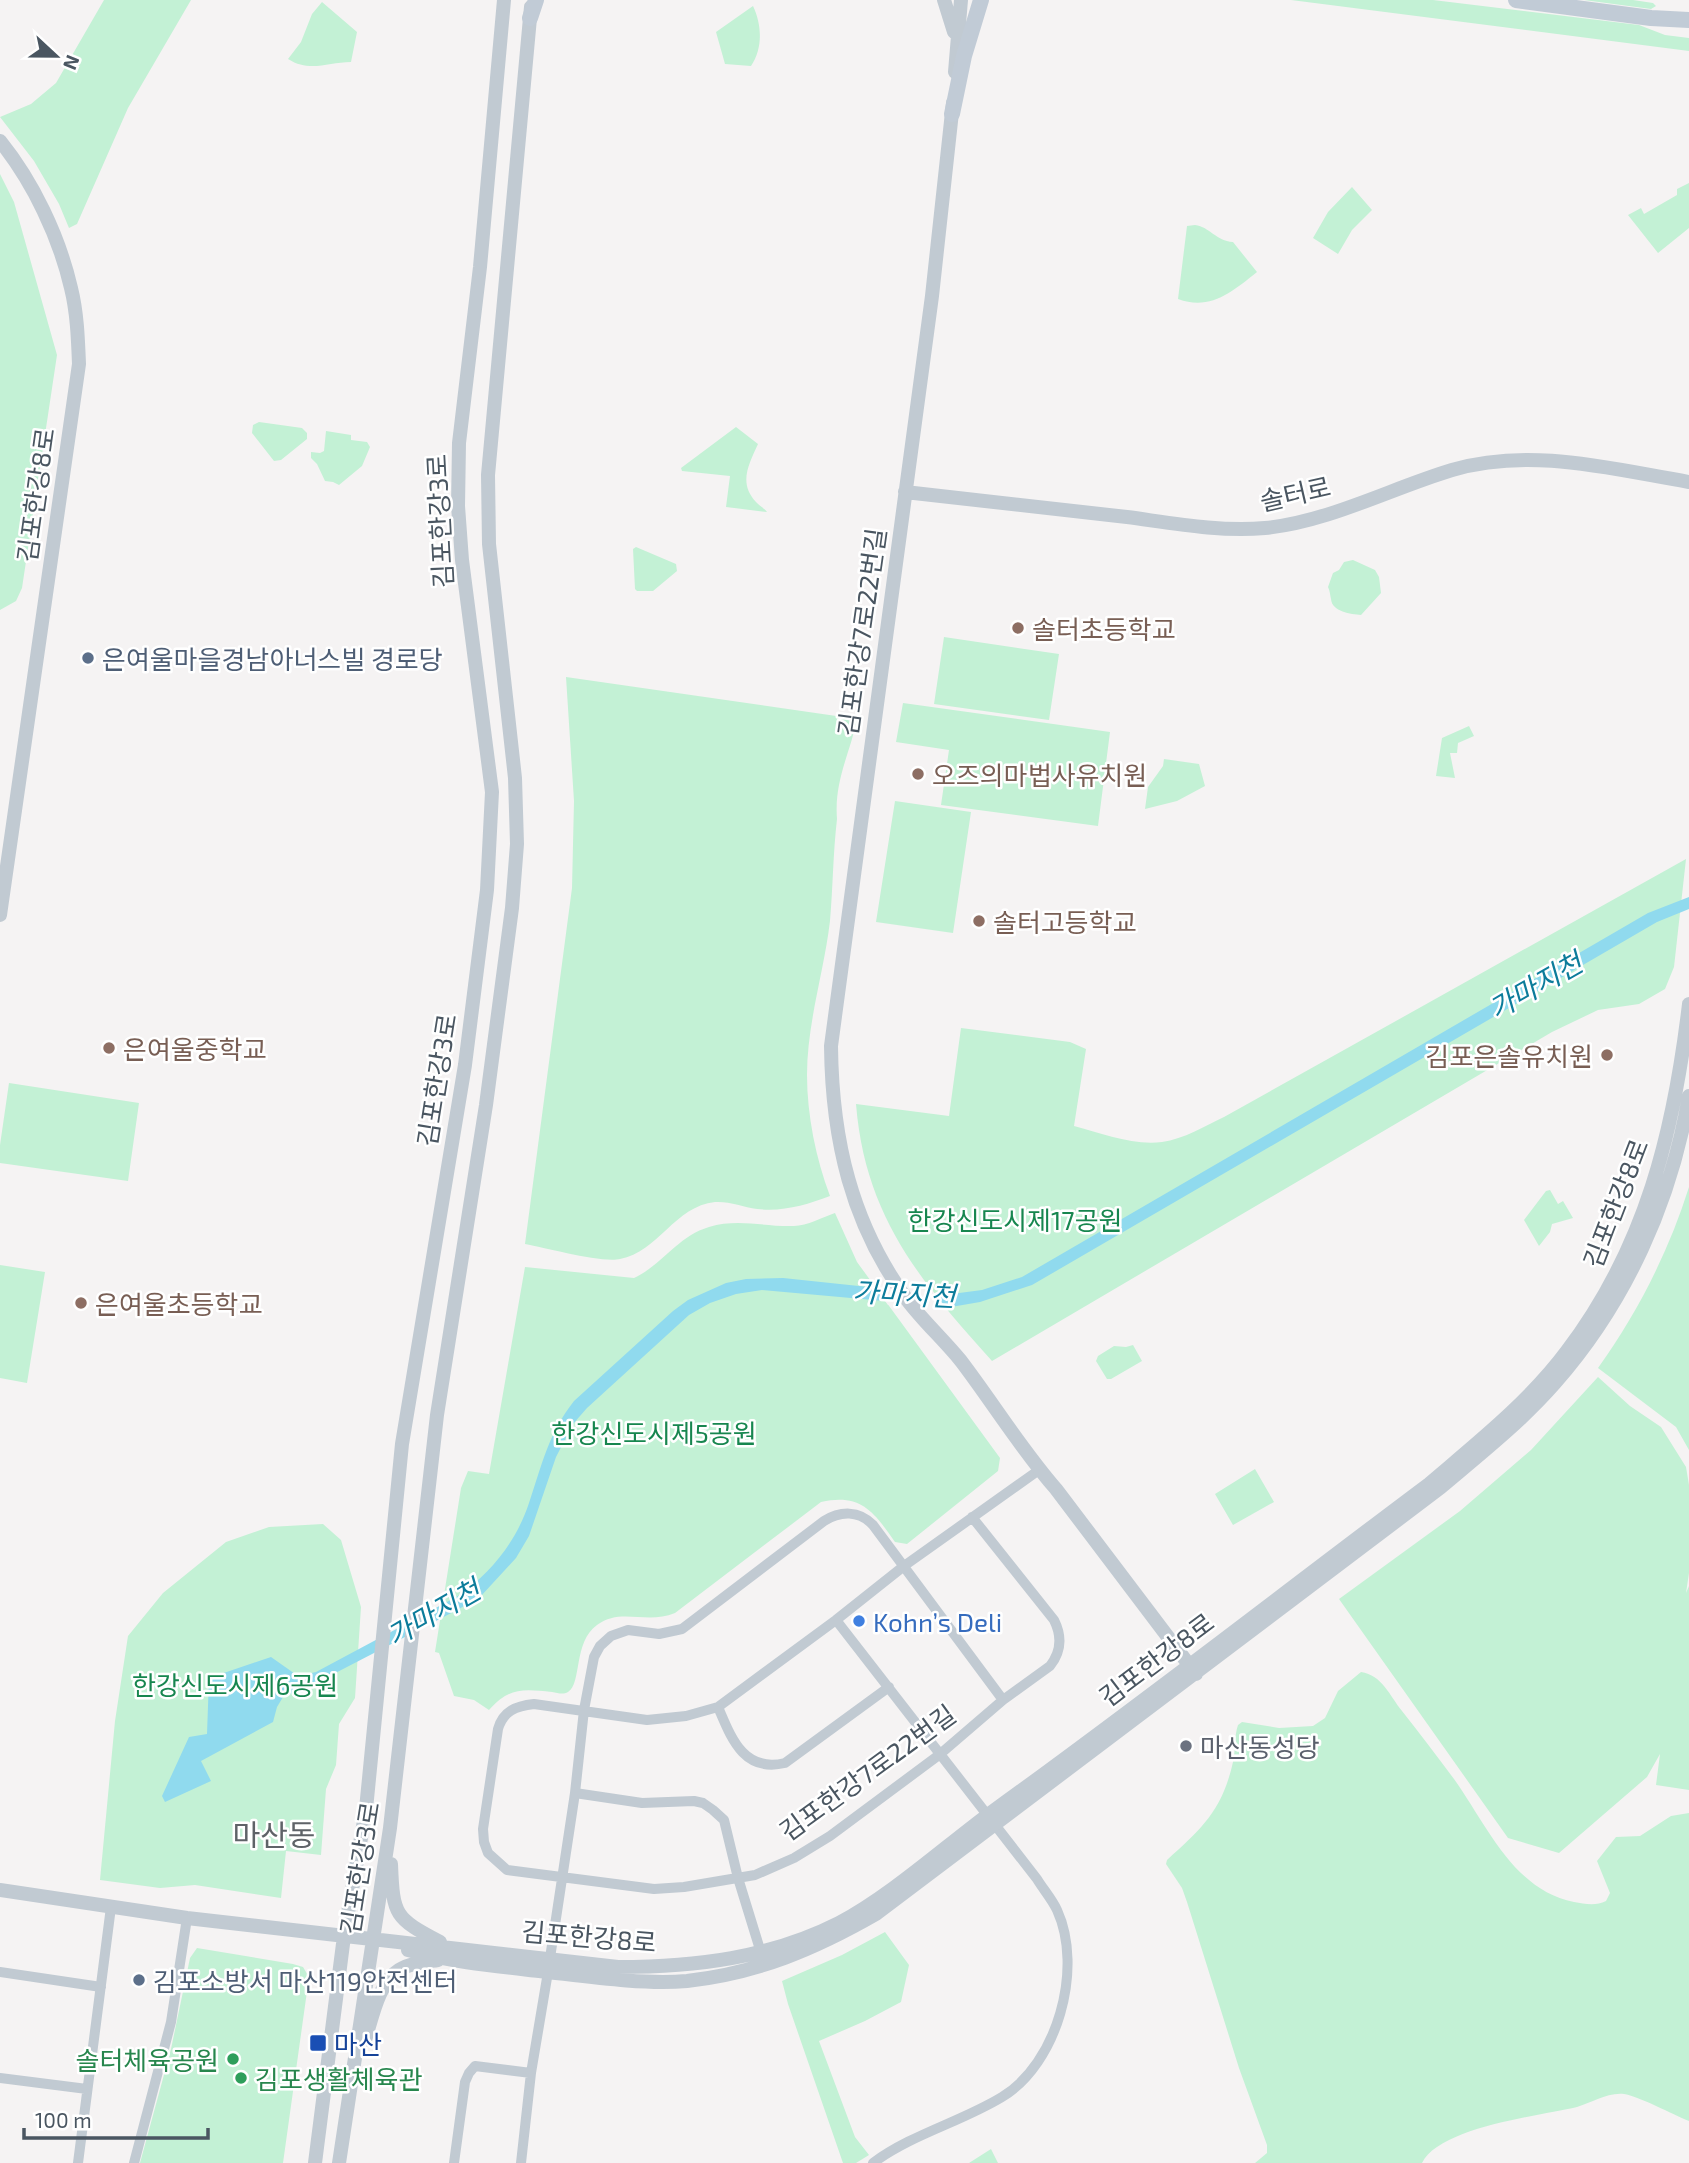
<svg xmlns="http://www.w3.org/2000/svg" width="1689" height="2163" viewBox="0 0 1689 2163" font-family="'Exo 2','Noto Sans KR',sans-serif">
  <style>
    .green { fill: #c3f1d5 }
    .water { fill: #90daee }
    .pier { fill: #f5f3f3 }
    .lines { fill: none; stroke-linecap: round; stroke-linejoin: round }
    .minor { stroke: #c1cad2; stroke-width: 10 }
    .tertiary { stroke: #c1cad2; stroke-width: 14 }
    .secondary { stroke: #c1cbd6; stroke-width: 16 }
    .education-dot { fill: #8d6e63; stroke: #fff; stroke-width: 2.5 }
    .service-dot { fill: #5c6f8a; stroke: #fff; stroke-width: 2.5 }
    .shop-dot { fill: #3f7fe0; stroke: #fff; stroke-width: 2.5 }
    .worship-dot { fill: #6b7280; stroke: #fff; stroke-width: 2.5 }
    .transit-dot { fill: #1a4fb4; stroke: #fff; stroke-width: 2.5 }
    .leisure-dot { fill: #2e9e5b; stroke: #fff; stroke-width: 2.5 }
    .labels { text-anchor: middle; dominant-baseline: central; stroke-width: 5; stroke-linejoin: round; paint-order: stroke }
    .street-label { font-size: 26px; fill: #4a5661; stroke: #fff }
    .education-label { font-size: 26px; fill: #785e54; stroke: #fff; text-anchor: start }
    .service-label { font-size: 26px; fill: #4e5e75; stroke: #fff; text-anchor: start }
    .park-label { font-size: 26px; fill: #17864f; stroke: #fff }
    .shop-label { font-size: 26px; fill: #366cbe; stroke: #fff; text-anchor: start }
    .worship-label { font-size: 26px; fill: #5b616d; stroke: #fff; text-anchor: start }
    .transit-label { font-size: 26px; fill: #164399; stroke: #fff; text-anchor: start }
    .leisure-label { font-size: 26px; fill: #27864d; stroke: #fff; text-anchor: end }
    .water-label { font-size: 28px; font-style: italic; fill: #0c7c9b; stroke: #fff }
    .quarter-label { font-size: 30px; fill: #5f6368; stroke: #fff }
  </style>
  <rect width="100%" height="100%" fill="#f5f3f3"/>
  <path class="green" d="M 104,0 L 191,0 L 128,108 L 77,224 L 69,228 L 59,204 L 34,161 L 0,117 L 31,104 L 56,83 Z
    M 1291,0 L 1433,0 L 1639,25 L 1665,35 L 1689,38 L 1689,51 Z
    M 1584,0 L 1633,0 L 1653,3 L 1656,6 L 1651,9 Z
    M 322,2 L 357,32 L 351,62 C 328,62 310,73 288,59 L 301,42 L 312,14 Z
    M 753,6 C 762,25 763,48 751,66 L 725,64 L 716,32 Z
    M 0,174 L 14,202 L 57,355 L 22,588 L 16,601 L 0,610 Z
    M 1689,183 L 1689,228 L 1658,253 L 1628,215 L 1641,208 L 1644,214 L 1677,195 L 1677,189 Z
    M 1352,187 L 1372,210 L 1352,230 L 1338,254 L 1313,238 L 1328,212 Z
    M 1195,225 C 1210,227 1216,241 1233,242 L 1257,272 C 1232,292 1210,311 1178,299 L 1187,226 Z
    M 259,422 L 302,428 L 307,433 L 307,439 L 281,460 L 274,461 L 252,433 L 253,425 Z
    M 736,427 L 758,444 C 749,464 738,483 756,502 C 760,506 765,509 767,512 L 726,507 L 730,476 L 682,471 L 681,468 Z
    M 326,431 L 351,435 L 351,440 L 367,442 L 370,447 L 362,466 L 339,485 L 333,482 L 325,481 L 317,464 L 311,458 L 311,452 L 320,453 L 324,451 Z
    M 636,547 L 676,564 L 677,571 L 653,591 L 637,591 L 635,589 L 633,549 Z
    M 1353,560 L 1375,570 L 1379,577 L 1381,593 L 1361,615 C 1351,614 1332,612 1331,599 C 1330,595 1330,591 1328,587 L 1333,573 L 1339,570 L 1344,562 Z
    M 944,637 L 1059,654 L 1049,720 L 934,704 Z
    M 566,677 L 857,719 C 850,754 834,780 837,819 C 833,853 833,887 830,921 C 824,972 807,1023 807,1075 C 807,1115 816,1159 830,1196 C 806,1205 783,1212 757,1209 C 743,1207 729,1201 715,1202 C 675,1206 658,1252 620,1259 C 601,1263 547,1248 525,1244 L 572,888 L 574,801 Z
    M 903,703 L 1110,732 L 1098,826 L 941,805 L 949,750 L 896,742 Z
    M 1469,726 L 1474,736 L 1458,743 L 1457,753 L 1450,753 L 1455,778 L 1436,776 L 1442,738 Z
    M 1164,759 L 1199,764 L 1205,786 L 1177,801 L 1145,809 L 1148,787 L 1163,766 Z
    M 895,801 L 971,812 L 953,933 L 876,922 Z
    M 1686,859 L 1674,967 L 1665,989 L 1639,1004 L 1598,1010 L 1552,1032 L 992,1361 C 920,1281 865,1216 856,1104 L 949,1116 L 961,1028 L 1070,1042 L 1086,1049 L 1074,1126 C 1101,1133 1134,1146 1162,1142 C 1184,1139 1205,1126 1224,1117 Z
    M 9,1083 L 139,1103 L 128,1181 L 0,1163 L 0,1145 Z
    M 1689,1187 L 1689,1450 L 1676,1427 L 1598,1368 C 1637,1314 1669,1251 1689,1187 Z
    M 1550,1190 L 1558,1204 L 1563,1201 L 1573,1218 L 1552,1224 L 1550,1232 L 1539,1246 L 1524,1220 L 1546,1191 Z
    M 835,1213 L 857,1262 L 1000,1458 L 998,1471 L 907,1544 L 895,1542 C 874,1512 861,1493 821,1502 L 675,1613 C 646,1625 621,1607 597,1625 C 573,1642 582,1684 568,1692 C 563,1695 558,1693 552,1692 C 523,1689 510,1687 489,1710 L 474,1700 L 454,1696 L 439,1653 L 435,1652 L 461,1488 L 468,1471 L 489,1474 L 525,1267 L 634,1278 C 662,1265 678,1236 709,1227 C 738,1218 765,1227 794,1226 C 807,1226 823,1217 835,1213 Z
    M 0,1265 L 45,1272 L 27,1383 L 0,1378 Z
    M 1133,1345 L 1142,1361 L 1111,1379 L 1107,1379 L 1096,1361 L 1098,1356 L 1114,1346 L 1126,1347 Z
    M 1598,1377 L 1630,1406 L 1661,1427 L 1686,1467 L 1689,1485 L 1689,1573 L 1686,1593 L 1689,1586 L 1689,1790 L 1656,1785 L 1660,1754 L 1647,1777 L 1559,1853 L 1508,1838 L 1339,1599 L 1460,1511 L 1531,1450 Z
    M 1255,1469 L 1274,1502 L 1233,1525 L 1215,1494 Z
    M 323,1524 L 341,1540 L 361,1607 L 355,1698 L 339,1724 L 336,1765 L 326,1789 L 321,1855 L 286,1851 L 281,1898 L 195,1885 L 160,1888 L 100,1880 L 115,1721 L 128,1636 L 163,1593 L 226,1542 L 269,1527 Z
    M 1361,1672 C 1382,1675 1390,1696 1402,1711 C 1420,1734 1437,1756 1454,1779 C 1487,1825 1513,1890 1574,1902 C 1585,1904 1596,1906 1606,1901 L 1610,1893 L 1597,1861 L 1616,1837 L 1640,1836 L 1671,1816 L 1689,1813 L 1689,2121 C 1674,2115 1638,2096 1624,2094 C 1608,2092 1591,2103 1577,2107 C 1539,2116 1440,2127 1422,2163 L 1255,2163 L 1267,2153 L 1267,2145 L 1239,2068 L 1187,1902 L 1182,1888 L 1166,1864 L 1167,1860 C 1202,1828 1222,1811 1233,1762 C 1236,1750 1234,1736 1238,1725 L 1242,1722 L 1279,1728 L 1313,1726 L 1325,1718 L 1338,1691 Z
    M 885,1932 L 909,1965 L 901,2002 L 865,2021 L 819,2041 L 855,2137 L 869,2155 L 856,2163 L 843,2163 L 788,2004 L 782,1981 L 842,1955 Z
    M 197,1948 L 293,1964 L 303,1967 L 309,1977 L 283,2163 L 140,2163 L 171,2049 L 190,1958 Z
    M 991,2149 L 998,2163 L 969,2163 Z"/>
  <path class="water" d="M 1689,897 L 1689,909 L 1657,922 L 1032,1285 L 980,1302 L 951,1307 L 762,1290 L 736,1294 L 710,1303 L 689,1315 L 587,1408 L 573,1424 L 556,1457 L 529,1536 L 516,1558 L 481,1596 L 459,1609 L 318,1682 L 283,1697 L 277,1707 L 273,1722 L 201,1761 L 211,1781 L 165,1802 L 162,1796 L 189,1737 L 207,1734 L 209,1678 L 271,1657 L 298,1676 L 316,1672 L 458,1596 C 491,1573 516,1542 529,1503 C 542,1465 548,1434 574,1401 L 673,1311 L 688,1300 L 726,1283 L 746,1279 L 783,1278 L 944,1295 L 982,1290 L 1022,1277 L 1648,913 Z"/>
  <path class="pier" d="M 873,1285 L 932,1290 L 948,1310 L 888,1305 Z"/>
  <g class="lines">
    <path class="minor" d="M 972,1517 L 1054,1620 C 1062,1636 1062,1651 1050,1666 L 1003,1700 L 939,1755 L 830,1836 L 794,1858 L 755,1875 L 684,1887 L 654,1889 L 507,1870 L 488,1853 L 484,1842 L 483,1829 L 498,1729 C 503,1711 516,1706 534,1704 L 647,1720 L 686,1716 L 718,1707 L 836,1620 L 904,1566 L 1039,1470
      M 836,1620 L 1037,1879 C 1043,1889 1052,1899 1057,1910 C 1084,1969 1057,2064 1002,2097 C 961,2122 912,2134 873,2163
      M 718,1707 C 731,1737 743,1773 785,1763 L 889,1687
      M 575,1793 L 642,1803 L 694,1801 L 703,1803 L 713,1810 L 724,1820 L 738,1878 L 762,1956
      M 550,1958 L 575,1793 L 584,1710 L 594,1657 L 600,1646 L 611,1636 L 628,1630 L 659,1634 L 682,1629 L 824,1521 C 840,1511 859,1510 873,1525 L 1003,1700
      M 0,1972 L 101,1987
      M 0,2078 L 87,2089
      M 78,2163 L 111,1907
      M 134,2163 L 171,2022 L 187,1918
      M 454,2163 L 465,2082 L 469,2073 L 475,2066 L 531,2073
      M 521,2163 L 531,2073 L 548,1972"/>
    <path class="tertiary" d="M 944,0 L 954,32
      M 955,72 L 961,0
      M 953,103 L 932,296 L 831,1046 C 832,1139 851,1224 908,1301 C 924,1322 944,1340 961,1361 C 993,1403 1021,1449 1056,1489 L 1196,1674
      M 0,141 C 33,182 59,236 71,288 C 77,312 78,338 79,364 L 0,915
      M 905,492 C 979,501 1053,509 1127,517 C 1172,523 1219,532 1265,528 C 1328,522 1392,488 1452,470 C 1531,447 1611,469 1689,482
      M 391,1864 C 393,1916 395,1918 440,1942
      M 0,1890 L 187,1918 L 618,1967 C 695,1967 770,1958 839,1923 C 890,1896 942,1849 989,1814 C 1138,1707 1282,1594 1429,1484 C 1477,1443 1529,1402 1567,1351 C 1646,1247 1674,1131 1689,1004
      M 408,1950 C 451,1962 494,1966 539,1971 C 584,1976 642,1985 687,1981 C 758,1973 815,1949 876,1914 L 1440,1488 C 1479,1455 1521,1422 1555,1383 C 1626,1302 1671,1202 1689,1096
      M 365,2040 C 372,2019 378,1983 399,1970 C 410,1963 425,1962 438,1960
      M 315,2163 L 344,1936 L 366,1809 L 402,1444 L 465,1065 L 487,890 L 492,792 L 462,560 L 458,506 L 459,443 L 480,267 L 504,0
      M 339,2163 L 390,1828 L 437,1415 L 486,1105 L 512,908 L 517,844 L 515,778 L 489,544 L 488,475 L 531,7"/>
    <path class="secondary" d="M 1516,0 L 1651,18 L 1689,20
      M 530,18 L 536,0
      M 952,114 L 964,56 L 981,0"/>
  </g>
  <g class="education-dot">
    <circle cx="1018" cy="628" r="7"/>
    <circle cx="918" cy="774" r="7"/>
    <circle cx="979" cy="921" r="7"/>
    <circle cx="109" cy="1048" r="7"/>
    <circle cx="1607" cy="1055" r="7"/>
    <circle cx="81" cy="1303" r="7"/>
  </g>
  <g class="service-dot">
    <circle cx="88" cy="658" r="7"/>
    <circle cx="139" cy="1980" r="7"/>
  </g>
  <circle class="shop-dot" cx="859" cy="1621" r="7"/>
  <circle class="worship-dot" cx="1186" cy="1746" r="7"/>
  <rect class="transit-dot" x="309" y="2034" width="18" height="18" rx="3.5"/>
  <g class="leisure-dot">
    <circle cx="233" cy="2059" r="7"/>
    <circle cx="241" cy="2078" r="7"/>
  </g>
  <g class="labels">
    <g class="street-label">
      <text transform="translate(1295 493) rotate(-13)">솔터로</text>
      <text transform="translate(35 495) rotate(-82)">김포한강8로</text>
      <text transform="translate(439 521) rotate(-93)">김포한강3로</text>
      <text transform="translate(861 632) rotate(-82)">김포한강7로22번길</text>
      <text transform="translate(436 1080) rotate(-81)">김포한강3로</text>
      <text transform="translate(1615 1203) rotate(-69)">김포한강8로</text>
      <text transform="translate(1156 1659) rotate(-37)">김포한강8로</text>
      <text transform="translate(867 1772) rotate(-36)">김포한강7로22번길</text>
      <text transform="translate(359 1868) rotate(-81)">김포한강3로</text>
      <text transform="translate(589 1936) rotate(5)">김포한강8로</text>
    </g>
    <g class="education-label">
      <text x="1032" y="628">솔터초등학교</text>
      <text x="932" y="774">오즈의마법사유치원</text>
      <text x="993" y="921">솔터고등학교</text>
      <text x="123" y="1048">은여울중학교</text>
      <text x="1593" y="1055" text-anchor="end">김포은솔유치원</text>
      <text x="95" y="1303">은여울초등학교</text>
    </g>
    <g class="service-label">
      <text x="102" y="658">은여울마을경남아너스빌 경로당</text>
      <text x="153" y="1980">김포소방서 마산119안전센터</text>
    </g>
    <g class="park-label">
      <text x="1015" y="1219">한강신도시제17공원</text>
      <text x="654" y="1432">한강신도시제5공원</text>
      <text x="235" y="1684">한강신도시제6공원</text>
    </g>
    <g class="shop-label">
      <text x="873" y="1621">Kohn’s Deli</text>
    </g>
    <g class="worship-label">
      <text x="1200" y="1746">마산동성당</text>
    </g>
    <g class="transit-label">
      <text x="334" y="2043">마산</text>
    </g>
    <g class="leisure-label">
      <text x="219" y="2059">솔터체육공원</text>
      <text x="255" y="2078" text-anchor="start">김포생활체육관</text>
    </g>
    <g class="water-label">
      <text transform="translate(1535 985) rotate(-30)">가마지천</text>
      <text transform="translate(904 1293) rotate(3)">가마지천</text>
      <text transform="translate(433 1612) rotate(-30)">가마지천</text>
    </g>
    <g class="quarter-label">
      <text x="274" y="1834">마산동</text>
    </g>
  </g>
  <g transform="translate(56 56) rotate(112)" stroke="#ffffff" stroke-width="5" paint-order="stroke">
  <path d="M0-5L12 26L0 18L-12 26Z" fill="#4a5661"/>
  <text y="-10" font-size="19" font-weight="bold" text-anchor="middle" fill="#4a5661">N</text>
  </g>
  <path d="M24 2128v10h184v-10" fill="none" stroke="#4a5661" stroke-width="3.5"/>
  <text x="35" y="2128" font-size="21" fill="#4a5661" stroke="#ffffff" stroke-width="5" paint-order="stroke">100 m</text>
</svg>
